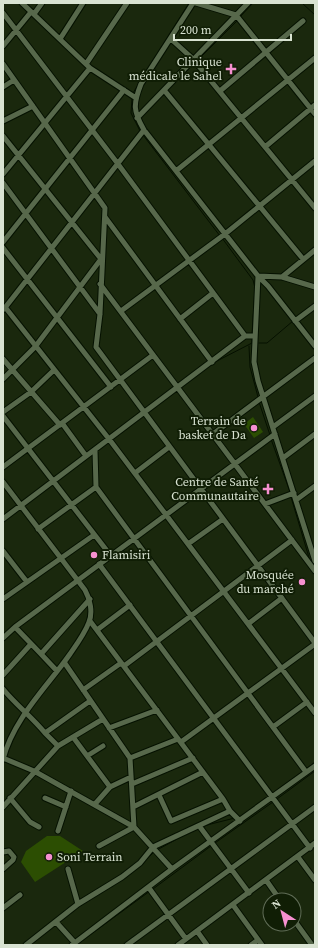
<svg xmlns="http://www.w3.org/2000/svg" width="318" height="948" viewBox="0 0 318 948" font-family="'Source Serif 4',serif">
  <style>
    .green { fill: #2c4e02 }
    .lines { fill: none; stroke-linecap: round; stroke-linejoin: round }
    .stream { stroke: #051000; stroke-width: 1 }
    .minor-casing { stroke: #051100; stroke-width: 7 }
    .minor { stroke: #57684b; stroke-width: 5 }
    .poi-dot { fill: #f690d0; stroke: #101e05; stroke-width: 1.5 }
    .labels { text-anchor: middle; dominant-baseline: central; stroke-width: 4; stroke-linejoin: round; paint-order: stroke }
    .poi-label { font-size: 12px; fill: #d9e3d2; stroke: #101e05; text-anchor: end }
  </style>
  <rect width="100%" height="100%" fill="#1a280d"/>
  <path class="green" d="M 253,417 L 263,432 L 254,438 L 244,424 Z
    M 47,836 L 60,836 L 83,851 L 35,882 L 21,862 L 26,851 Z"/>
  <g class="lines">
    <path class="stream" d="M 302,3 L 315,15
      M 240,17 L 253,3
      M 197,61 L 238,20
      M 169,88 L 194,64
      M 133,93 L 189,3
      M 132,99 L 131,113 L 140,131
      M 143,135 L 220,236
      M 222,238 L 253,280 L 255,288 L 252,335
      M 259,343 L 267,343 L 293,321
      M 249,346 L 250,367 L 258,397
      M 215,362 L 252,343 L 252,338
      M 259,402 L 270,435
      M 271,439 L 290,492
      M 291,497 L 310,561
      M 306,769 L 315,762
      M 275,792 L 303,771
      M 277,799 L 315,771
      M 203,826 L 235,818
      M 215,843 L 273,802
      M 157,850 L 177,839
      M 148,858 L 154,852
      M 153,889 L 211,846
      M 147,890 L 165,915
      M 137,893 L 145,887
      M 78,907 L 83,904
      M 83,940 L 150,891"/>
    <g class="minor-casing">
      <path id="minor" d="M 22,3 L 90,68 L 136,98
        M 193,3 L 141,84 C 133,104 133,111 144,130 L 258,276 L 254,362 L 258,381 L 315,561
        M 196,3 L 236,15 L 315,114
        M 3,13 L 118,164 L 245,336
        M 34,14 L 42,3
        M 60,39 L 83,3
        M 171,39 L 193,59 L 315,208
        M 3,46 L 31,12
        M 3,64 L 105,208 L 100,314 L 96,347 L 315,643
        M 86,64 L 127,3
        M 3,87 L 14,80
        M 164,90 L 303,259
        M 220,91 L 303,21
        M 137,118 L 248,3
        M 3,121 L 33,106
        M 3,136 L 101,259 L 35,347 L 3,379
        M 265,147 L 315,105
        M 176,171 L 315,58
        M 3,174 L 90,68
        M 3,183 L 100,314
        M 105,217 L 212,362
        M 3,242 L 124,90
        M 3,248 L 111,387
        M 258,276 L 268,286 L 315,346
        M 258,276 L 282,277 L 315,287
        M 282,277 L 315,250
        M 100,284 L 315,571
        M 5,307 L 109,439 L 315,713
        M 4,309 L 144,130
        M 121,311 L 225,234 L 315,161
        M 180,319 L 213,293
        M 295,321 L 315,306
        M 3,359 L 60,425
        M 3,412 L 31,392 L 54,370
        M 3,416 L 111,556
        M 62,423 L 86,456
        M 273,427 L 315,396
        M 213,434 L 315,358
        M 95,450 L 96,487 L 306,772
        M 283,458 L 315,434
        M 3,467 L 153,355
        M 135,473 L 169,447
        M 3,482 L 85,590 C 90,599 93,612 89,622 C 85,633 77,644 70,654 C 47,687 14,718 3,759
        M 296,500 L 315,486
        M 265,504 L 294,493
        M 3,519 L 245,336 L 255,336
        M 38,529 L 96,487
        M 188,544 L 223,519
        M 3,551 L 27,582
        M 99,564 L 310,848
        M 3,599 L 94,535
        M 90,621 L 223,799 L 230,811 L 240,821
        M 248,624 L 282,598
        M 15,627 L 41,654 L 90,599
        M 97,630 L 130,605
        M 3,638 L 15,627 L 275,434
        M 41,654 L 57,671
        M 64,662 L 130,758 L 134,827 L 99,846
        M 124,666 L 292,540
        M 3,675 L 31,644
        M 3,689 C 16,705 32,717 45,733
        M 83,690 L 121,663
        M 273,727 L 307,702
        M 109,728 L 157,710
        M 73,737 L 110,787
        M 181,742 L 315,644
        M 58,746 L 45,733 L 90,701
        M 87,756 L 103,746
        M 3,758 L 34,771 L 134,827 L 172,869
        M 130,758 L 178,739
        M 132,784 L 193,758
        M 159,795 L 171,821 L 223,799
        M 10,798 L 30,822 L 39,827
        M 45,798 L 66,807
        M 95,804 L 110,787 L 131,777
        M 3,807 L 58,746 L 103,719
        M 133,807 L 203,772
        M 200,827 L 249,893
        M 58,831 L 71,791
        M 3,852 L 9,851 L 14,857 L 13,860 L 3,869
        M 298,857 L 315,880
        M 68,869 L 78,904 L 122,877 L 140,863 L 153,847 L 230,811
        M 266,880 L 280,900
        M 149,888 L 186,939
        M 233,905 L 262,945
        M 3,908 L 20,895
        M 294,920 L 312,945
        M 56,922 L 75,943
        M 197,931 L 207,945
        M 26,945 L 78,904
        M 72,945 L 172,869 L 315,766
        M 127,945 L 315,807
        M 178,945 L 315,843
        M 251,945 L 258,940"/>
    </g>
    <use href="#minor" class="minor"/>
  </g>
  <g class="poi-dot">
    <path d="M229 63h4v4h4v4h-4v4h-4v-4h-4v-4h4z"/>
    <circle cx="254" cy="428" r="4"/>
    <path d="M266 483h4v4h4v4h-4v4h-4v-4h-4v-4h4z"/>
    <circle cx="94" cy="555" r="4"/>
    <circle cx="302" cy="582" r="4"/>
    <circle cx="49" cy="857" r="4"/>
  </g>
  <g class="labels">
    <g class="poi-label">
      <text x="222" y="62">Clinique<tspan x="222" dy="14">médicale le Sahel</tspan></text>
      <text x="246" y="421">Terrain de<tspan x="246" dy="14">basket de Da</tspan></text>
      <text x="259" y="482">Centre de Santé<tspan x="259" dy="14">Communautaire</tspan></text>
      <text x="102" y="555" text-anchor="start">Flamisiri</text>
      <text x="294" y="575">Mosquée<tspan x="294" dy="14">du marché</tspan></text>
      <text x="57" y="857" text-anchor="start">Soni Terrain</text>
    </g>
  </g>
  <rect width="318" height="948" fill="none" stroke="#d9e3d2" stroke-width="8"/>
  <g transform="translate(282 912) rotate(324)"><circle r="19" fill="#101e05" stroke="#606d57"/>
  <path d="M0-3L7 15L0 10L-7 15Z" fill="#f690d0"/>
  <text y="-6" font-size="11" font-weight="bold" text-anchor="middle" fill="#d9e3d2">N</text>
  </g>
  <path d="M174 34v6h117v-6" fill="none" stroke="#d9e3d2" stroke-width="2"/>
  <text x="180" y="34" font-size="12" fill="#d9e3d2" stroke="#101e05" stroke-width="3" paint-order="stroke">200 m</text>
</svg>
